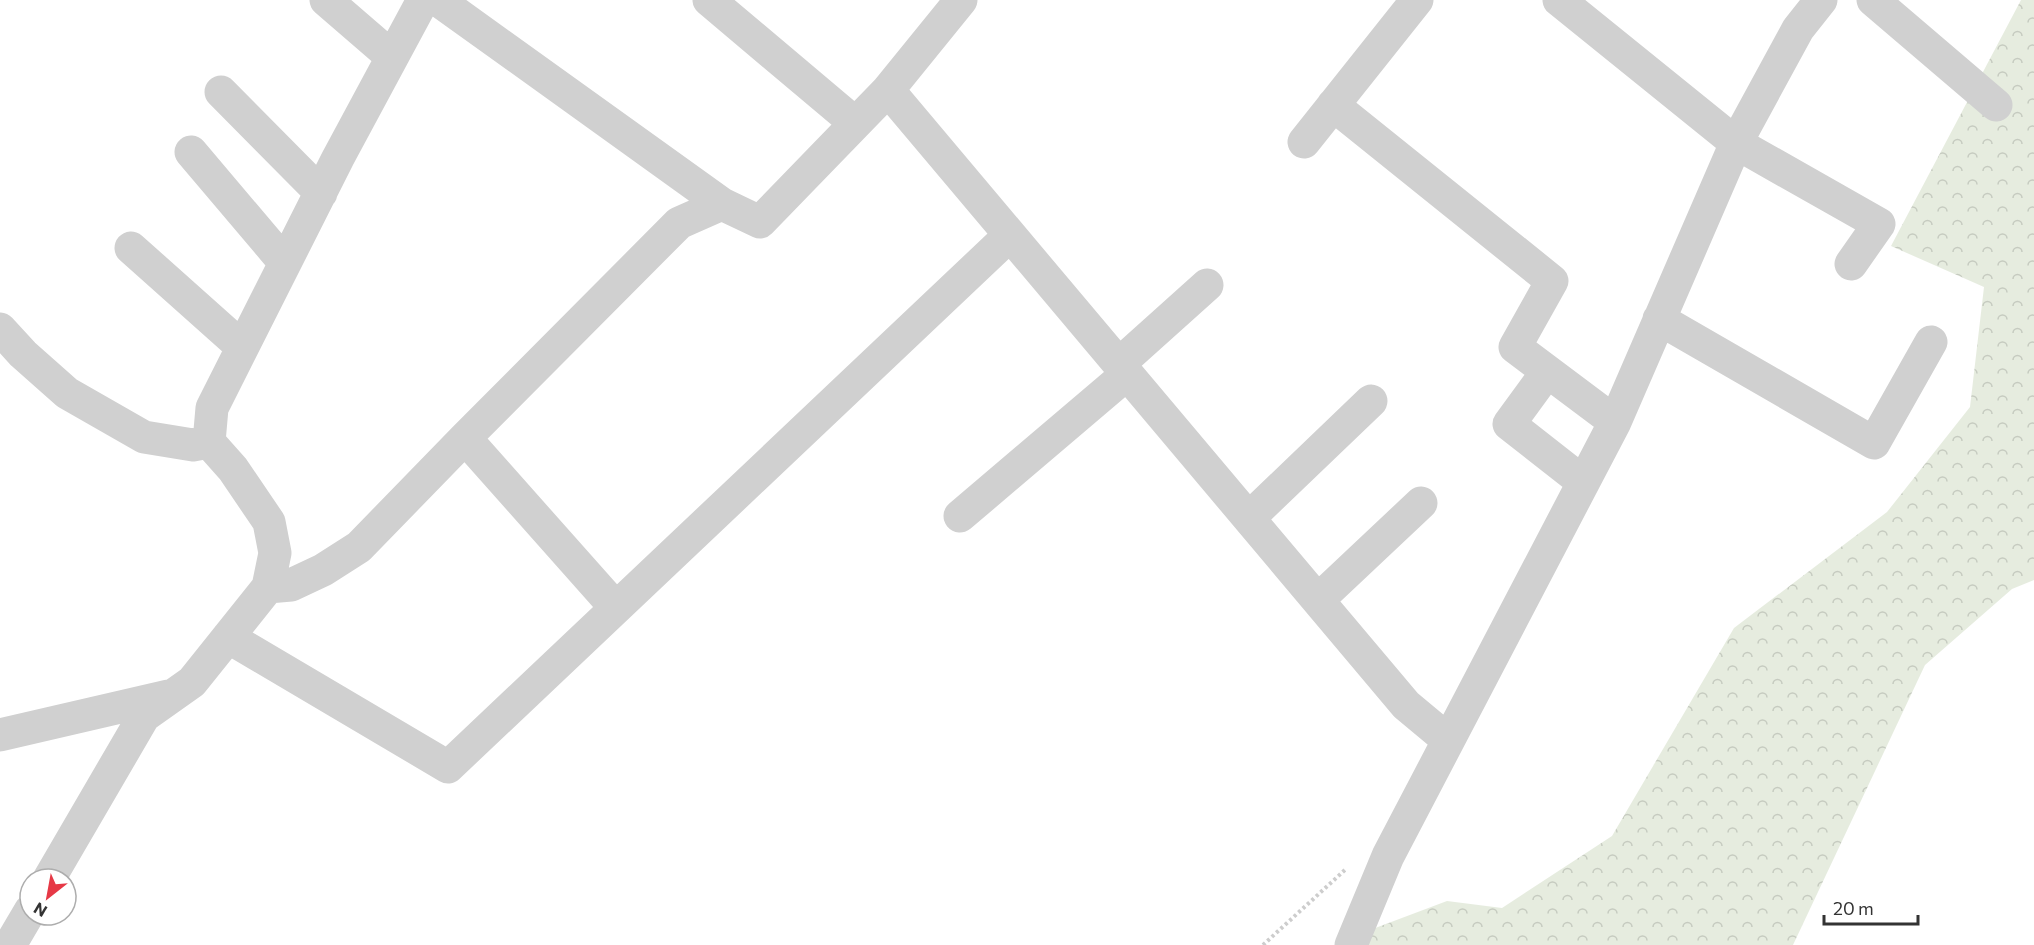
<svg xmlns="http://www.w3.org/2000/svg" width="2034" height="945" viewBox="0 0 2034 945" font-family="Commissioner,sans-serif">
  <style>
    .forest { fill: url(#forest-crowns) }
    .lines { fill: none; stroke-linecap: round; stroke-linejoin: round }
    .path { stroke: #cdcdcd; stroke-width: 4; stroke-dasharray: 3 3; stroke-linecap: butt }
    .street { stroke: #d0d0d0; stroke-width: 33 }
  </style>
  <defs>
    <pattern id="forest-crowns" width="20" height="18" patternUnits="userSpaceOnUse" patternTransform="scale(1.5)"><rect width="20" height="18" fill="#e6ecdf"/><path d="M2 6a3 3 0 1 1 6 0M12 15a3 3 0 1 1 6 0" fill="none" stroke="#c6cbc0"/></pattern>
  </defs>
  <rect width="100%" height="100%" fill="#fff"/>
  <path class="forest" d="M 2021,0 L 2034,0 L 2034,580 L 2012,589 L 1925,665 L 1793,945 L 1353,945 L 1362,933 L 1447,901 L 1502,908 L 1612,836 L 1734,628 L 1887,512 L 1970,407 L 1984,287 L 1891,246 Z"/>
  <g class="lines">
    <path class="path" d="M 1263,945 L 1346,869"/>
    <path class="street" d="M 326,0 L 392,57
      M 438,0 L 722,204 L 760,222 L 888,90 L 961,0
      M 709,0 L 855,123
      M 1559,0 L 1736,143 L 1879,224 L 1851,264
      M 1873,0 L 1996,105
      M 888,90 L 1406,705 L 1448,740
      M 221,92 L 321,193
      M 1333,105 L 1552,281 L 1515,347 L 1615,422
      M 1304,142 L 1417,0
      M 191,152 L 285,263
      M 131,248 L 242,347
      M 1659,319 L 1874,443 L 1931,342
      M 0,329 L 23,354 L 67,393 L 144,437 L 193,445 L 209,442
      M 1119,364 L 1207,285
      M 1547,372 L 1509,424 L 1583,482
      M 465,438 L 616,608
      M 960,516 L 1127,374
      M 1249,518 L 1371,401
      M 268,587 L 291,585 L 323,570 L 359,547 L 465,438 L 679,223 L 722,204
      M 1318,600 L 1421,503
      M 228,637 L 448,767 L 1010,235
      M 0,735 L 168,696
      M 49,879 L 144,716 L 192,682 L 268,587 L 275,553 L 269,522 L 233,469 L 209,442 L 212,408 L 338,158 L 423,0
      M 10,945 L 30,911
      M 1351,945 L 1388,856 L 1615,422 L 1736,143 L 1798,29 L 1821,0"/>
  </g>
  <g transform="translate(48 897) rotate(211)"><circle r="28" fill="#ffffff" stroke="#adadad" stroke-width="1.5"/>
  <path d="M0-4.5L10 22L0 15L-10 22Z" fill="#e63946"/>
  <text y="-9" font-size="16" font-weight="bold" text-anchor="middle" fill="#333333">N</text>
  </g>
  <path d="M1824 915v9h94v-9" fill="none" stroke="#333333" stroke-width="3"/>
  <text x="1833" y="915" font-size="18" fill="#333333" stroke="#ffffff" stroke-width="4.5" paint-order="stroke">20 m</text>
</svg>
